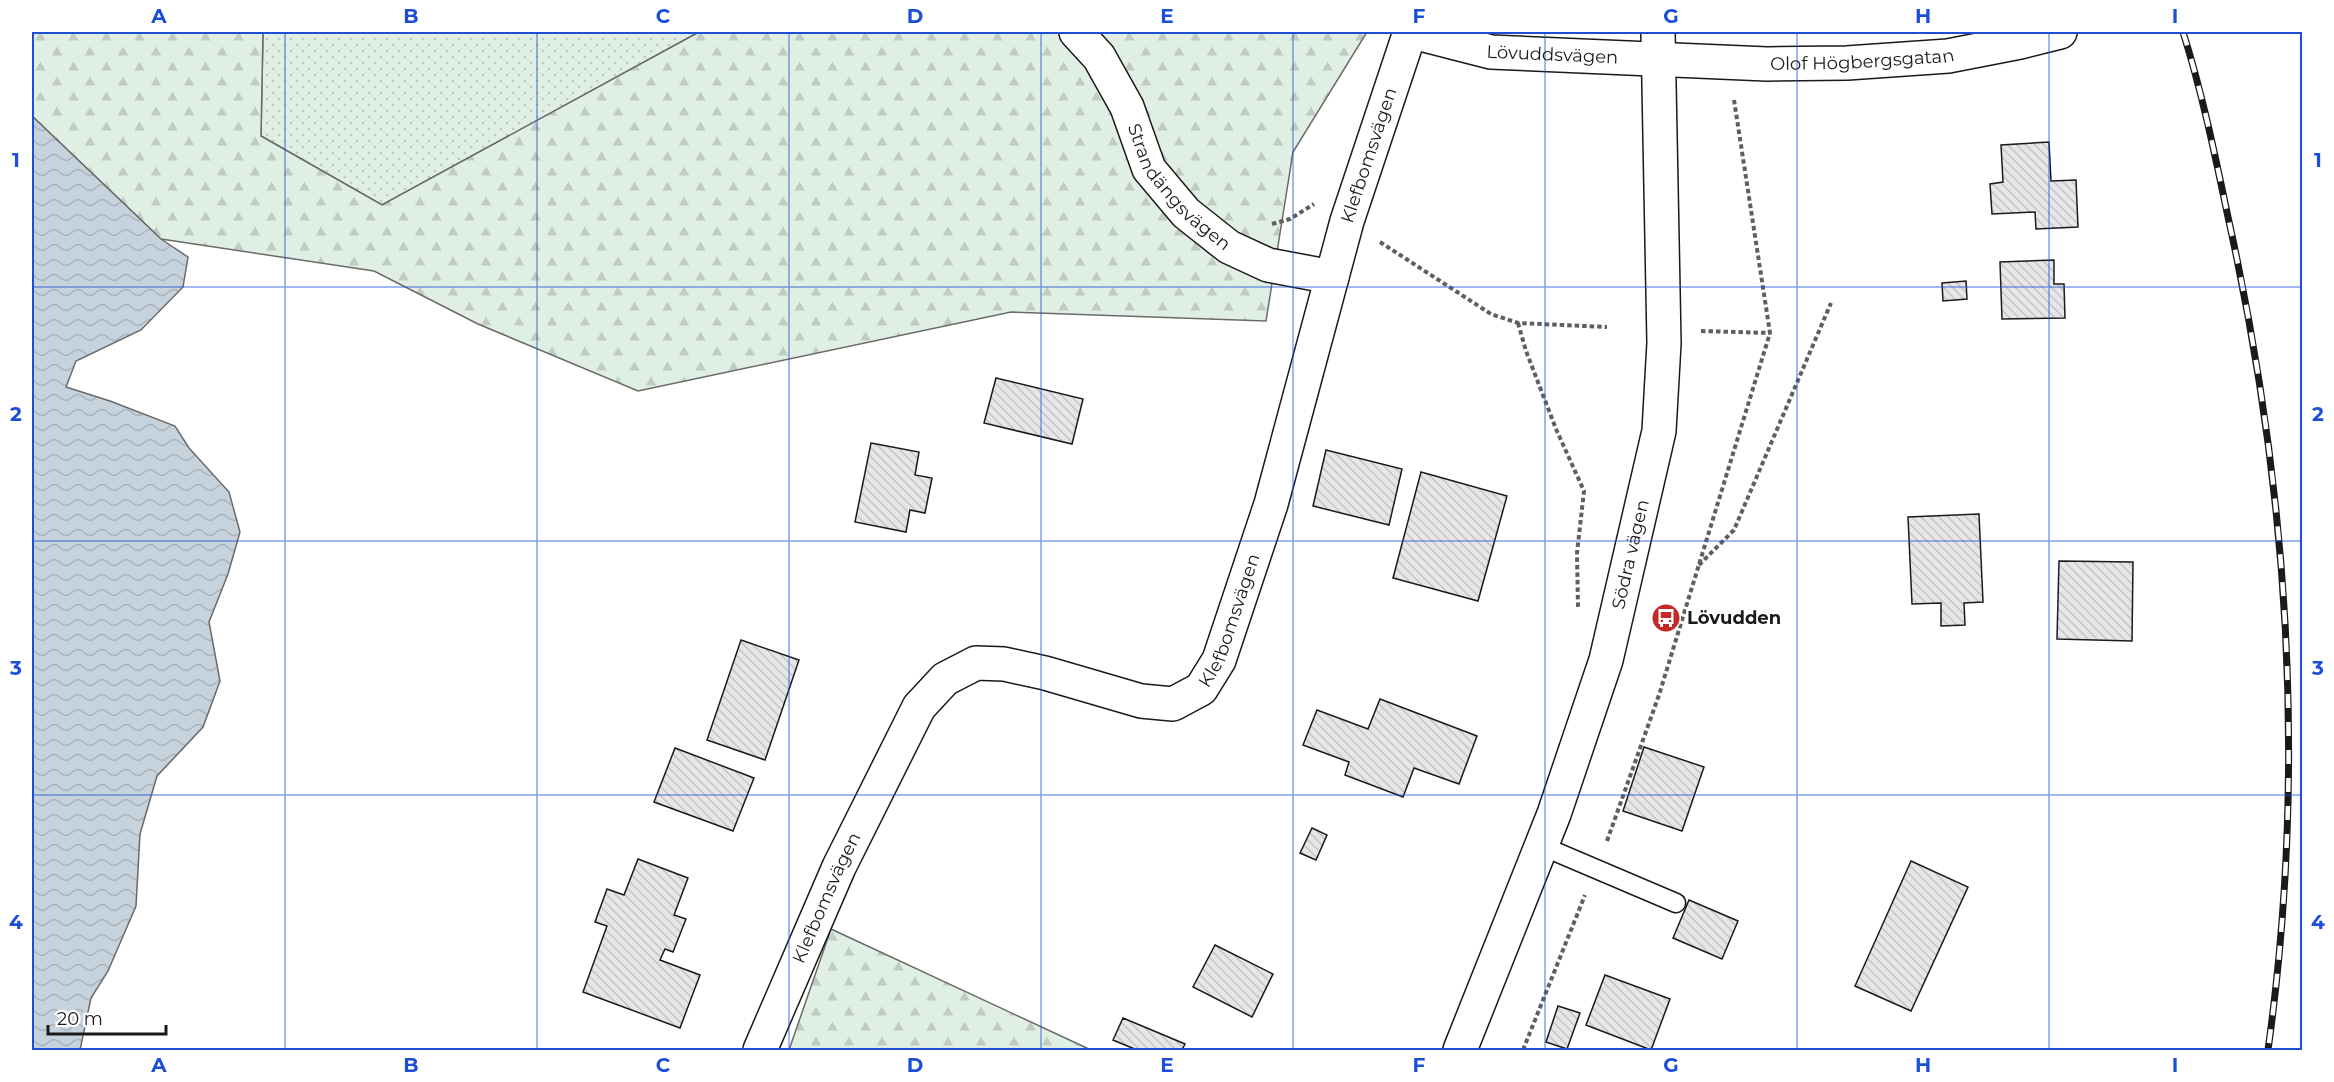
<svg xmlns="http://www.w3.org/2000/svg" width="2334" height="1082" viewBox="0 0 2334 1082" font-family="Montserrat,sans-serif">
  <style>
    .grass { fill: url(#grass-dots); stroke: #6a6a6a; stroke-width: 1.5 }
    .forest { fill: url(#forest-firs); stroke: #6a6a6a; stroke-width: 1.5 }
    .water { fill: url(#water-waves); stroke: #6a6a6a; stroke-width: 1.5 }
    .building { fill: url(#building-back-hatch); stroke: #1a1a1a; stroke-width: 1.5 }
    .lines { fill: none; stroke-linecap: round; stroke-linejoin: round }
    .service-casing { stroke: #1a1a1a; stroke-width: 21 }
    .minor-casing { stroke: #1a1a1a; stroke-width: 36 }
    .trunk-casing { stroke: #1a1a1a; stroke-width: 36 }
    .path { stroke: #5f5f5f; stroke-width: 4; stroke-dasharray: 4.5 3; stroke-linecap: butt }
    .service { stroke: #fff; stroke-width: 18 }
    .minor { stroke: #fff; stroke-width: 33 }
    .trunk { stroke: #fff; stroke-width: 33 }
    .rail-casing { stroke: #1a1a1a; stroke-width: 7 }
    .rail { stroke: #fff; stroke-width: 4.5; stroke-dasharray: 14; stroke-linecap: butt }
    .grid { fill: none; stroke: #1d4ed8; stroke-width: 1.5; stroke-opacity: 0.55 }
    .labels { text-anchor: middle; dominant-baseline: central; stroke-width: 4.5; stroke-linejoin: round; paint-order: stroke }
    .street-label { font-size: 18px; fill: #1a1a1a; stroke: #fff }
    .poi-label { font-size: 18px; font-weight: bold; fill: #1a1a1a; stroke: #fff; text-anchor: start }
    .neatline { fill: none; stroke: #1d4ed8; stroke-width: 2 }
    .grid-label { font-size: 20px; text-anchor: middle; font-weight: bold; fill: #1d4ed8 }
  </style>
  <defs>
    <pattern id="grass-dots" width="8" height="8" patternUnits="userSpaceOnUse" patternTransform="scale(1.5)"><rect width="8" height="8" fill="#e0efe3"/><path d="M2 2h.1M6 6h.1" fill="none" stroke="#c0ccc2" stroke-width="1.8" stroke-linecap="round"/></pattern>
    <pattern id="forest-firs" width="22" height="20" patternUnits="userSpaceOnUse" patternTransform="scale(1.5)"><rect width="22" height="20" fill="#e0efe3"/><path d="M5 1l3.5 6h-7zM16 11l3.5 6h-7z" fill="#c0ccc2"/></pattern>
    <pattern id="water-waves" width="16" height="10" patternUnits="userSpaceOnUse" patternTransform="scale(1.5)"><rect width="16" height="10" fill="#c6d2dc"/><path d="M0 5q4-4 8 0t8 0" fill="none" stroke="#aab4bc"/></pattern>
    <pattern id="building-back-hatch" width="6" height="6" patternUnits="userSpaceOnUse" patternTransform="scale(1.5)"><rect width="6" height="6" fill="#e6e6e6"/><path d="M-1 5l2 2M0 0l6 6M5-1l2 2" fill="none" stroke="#c5c5c5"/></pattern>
  </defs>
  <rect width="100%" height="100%" fill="#fff"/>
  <path class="grass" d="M 263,32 L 699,32 L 382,205 L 261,136 Z"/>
  <path class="forest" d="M 32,32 L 263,32 L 261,136 L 382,205 L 699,32 L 1367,32 L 1293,152 L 1266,321 L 1011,312 L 638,391 L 478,324 L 374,271 L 161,239 L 32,116 Z
    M 831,929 L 1091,1050 L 789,1050 Z"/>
  <path class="water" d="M 32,116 L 161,239 L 188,257 L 183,287 L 141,330 L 76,361 L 66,387 L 110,401 L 175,426 L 189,448 L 229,492 L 240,532 L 228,574 L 209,622 L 220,681 L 203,727 L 157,776 L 140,834 L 136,906 L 108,971 L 91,998 L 80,1050 L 32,1050 Z"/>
  <path class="building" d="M 2049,142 L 2051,181 L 2076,180 L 2078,227 L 2036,229 L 2035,212 L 1992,214 L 1990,184 L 2003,182 L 2001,145 Z
    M 2054,260 L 2054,284 L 2064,284 L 2065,318 L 2002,319 L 2000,262 Z
    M 1966,281 L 1967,299 L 1943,301 L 1942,283 Z
    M 996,378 L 1083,399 L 1072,444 L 984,423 Z
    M 871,443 L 919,452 L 915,475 L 932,478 L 925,513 L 910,510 L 906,532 L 855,522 Z
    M 1326,450 L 1402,469 L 1389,525 L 1313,506 Z
    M 1421,472 L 1507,496 L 1478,601 L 1393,578 Z
    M 1979,514 L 1983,602 L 1964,603 L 1965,625 L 1941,626 L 1941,603 L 1912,604 L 1908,517 Z
    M 2059,561 L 2133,562 L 2132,641 L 2057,639 Z
    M 741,640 L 799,660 L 765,760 L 707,740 Z
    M 1380,699 L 1477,736 L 1459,784 L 1414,768 L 1403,797 L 1345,775 L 1349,762 L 1303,745 L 1317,710 L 1368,729 Z
    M 1644,747 L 1704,767 L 1682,831 L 1623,811 Z
    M 675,748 L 754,778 L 733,831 L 654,802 Z
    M 1312,828 L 1327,835 L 1316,860 L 1300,853 Z
    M 638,859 L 688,878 L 674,915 L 686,919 L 673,952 L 665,949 L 660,960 L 700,975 L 680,1028 L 583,992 L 607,926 L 595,922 L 607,889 L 624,895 Z
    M 1911,861 L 1968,887 L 1911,1011 L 1855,986 Z
    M 1689,900 L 1738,921 L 1722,959 L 1673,938 Z
    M 1215,945 L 1273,974 L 1252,1017 L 1193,987 Z
    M 1605,975 L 1670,999 L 1651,1050 L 1586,1025 Z
    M 1558,1006 L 1580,1013 L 1567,1049 L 1546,1042 Z
    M 1123,1018 L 1185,1044 L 1182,1050 L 1137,1050 L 1113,1040 Z"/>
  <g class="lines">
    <g class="service-casing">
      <path id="service" d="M 1542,846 L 1676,903"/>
    </g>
    <g class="minor-casing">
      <g id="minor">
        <path id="s1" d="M 1076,32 L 1099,57 L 1127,107 L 1149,169 L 1186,213 L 1229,247 L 1268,265 L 1332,277"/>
        <path id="s2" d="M 1413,32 L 1491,52 L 1767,64 L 1847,63 L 1948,56 L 2020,42 L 2060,32"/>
        <path id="s3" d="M 760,1050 L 839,867 L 919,707 L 945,679 L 976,663 L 1004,664 L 1045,673 L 1141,701 L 1173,704 L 1201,689 L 1219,660 L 1271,504 L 1347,221 L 1410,32"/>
      </g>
    </g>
    <g class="trunk-casing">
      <g id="trunk">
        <path id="s4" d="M 1460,1050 L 1554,814 L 1606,660 L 1659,431 L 1664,343 L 1658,32"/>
      </g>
    </g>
    <path class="path" d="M 1272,224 L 1290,219 L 1314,204
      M 1380,242 L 1491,314 L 1518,323 L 1607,327
      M 1518,323 L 1526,351 L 1556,429 L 1584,491 L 1577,553 L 1578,607
      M 1701,331 L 1770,333
      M 1699,565 L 1734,530 L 1831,303
      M 1607,841 L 1659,695 L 1770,333 L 1734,100
      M 1523,1050 L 1585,895"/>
    <use href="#service" class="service"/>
    <use href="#minor" class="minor"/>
    <use href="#trunk" class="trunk"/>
    <g class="rail-casing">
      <path id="rail" d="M 2183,32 C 2202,92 2215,155 2228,217 C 2289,492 2307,771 2268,1050"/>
    </g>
    <use href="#rail" class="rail"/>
  </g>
  <path class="grid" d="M 285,32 L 285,1050M 537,32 L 537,1050M 789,32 L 789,1050M 1041,32 L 1041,1050M 1293,32 L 1293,1050M 1545,32 L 1545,1050M 1797,32 L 1797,1050M 2049,32 L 2049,1050M 32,287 L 2302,287M 32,541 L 2302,541M 32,795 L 2302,795"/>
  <defs>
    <g id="bus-disc" transform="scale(1.5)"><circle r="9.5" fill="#c62828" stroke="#fff"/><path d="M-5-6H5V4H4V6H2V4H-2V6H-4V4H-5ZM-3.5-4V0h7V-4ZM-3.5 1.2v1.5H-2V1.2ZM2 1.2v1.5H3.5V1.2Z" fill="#fff"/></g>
  </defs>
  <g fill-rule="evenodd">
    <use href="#bus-disc" x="1666" y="618"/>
  </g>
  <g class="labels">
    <g class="street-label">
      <text stroke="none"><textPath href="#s2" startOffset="142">Lövuddsvägen</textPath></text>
      <text stroke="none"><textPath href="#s2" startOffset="452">Olof Högbergsgatan</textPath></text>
      <text stroke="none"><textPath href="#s3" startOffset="1246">Klefbomsvägen</textPath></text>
      <text stroke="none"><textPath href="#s1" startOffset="189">Strandängsvägen</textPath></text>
      <text stroke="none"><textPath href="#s4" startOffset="525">Södra vägen</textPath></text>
      <text stroke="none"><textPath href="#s3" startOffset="760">Klefbomsvägen</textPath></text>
      <text stroke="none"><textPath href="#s3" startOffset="166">Klefbomsvägen</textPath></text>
    </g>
    <g class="poi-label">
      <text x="1687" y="618">Lövudden</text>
    </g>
  </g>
  <rect width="2334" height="1082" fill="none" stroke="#ffffff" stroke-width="66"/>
  <path d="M48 1025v9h118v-9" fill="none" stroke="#1a1a1a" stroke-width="3"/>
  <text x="57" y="1025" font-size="18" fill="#1a1a1a" stroke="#ffffff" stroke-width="4.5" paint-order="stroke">20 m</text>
  <rect x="33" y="33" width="2268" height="1016" class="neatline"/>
  <g class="grid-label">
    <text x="159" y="23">A</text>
    <text x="411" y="23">B</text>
    <text x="663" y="23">C</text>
    <text x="915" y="23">D</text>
    <text x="1167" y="23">E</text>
    <text x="1419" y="23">F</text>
    <text x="1671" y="23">G</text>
    <text x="1923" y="23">H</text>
    <text x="2175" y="23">I</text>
    <text x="16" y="167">1</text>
    <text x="2318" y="167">1</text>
    <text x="16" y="421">2</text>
    <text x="2318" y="421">2</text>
    <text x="16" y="675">3</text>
    <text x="2318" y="675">3</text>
    <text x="16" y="929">4</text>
    <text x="2318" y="929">4</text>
    <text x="159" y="1072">A</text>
    <text x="411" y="1072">B</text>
    <text x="663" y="1072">C</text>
    <text x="915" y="1072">D</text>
    <text x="1167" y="1072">E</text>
    <text x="1419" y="1072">F</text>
    <text x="1671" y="1072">G</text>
    <text x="1923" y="1072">H</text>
    <text x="2175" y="1072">I</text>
  </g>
</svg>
